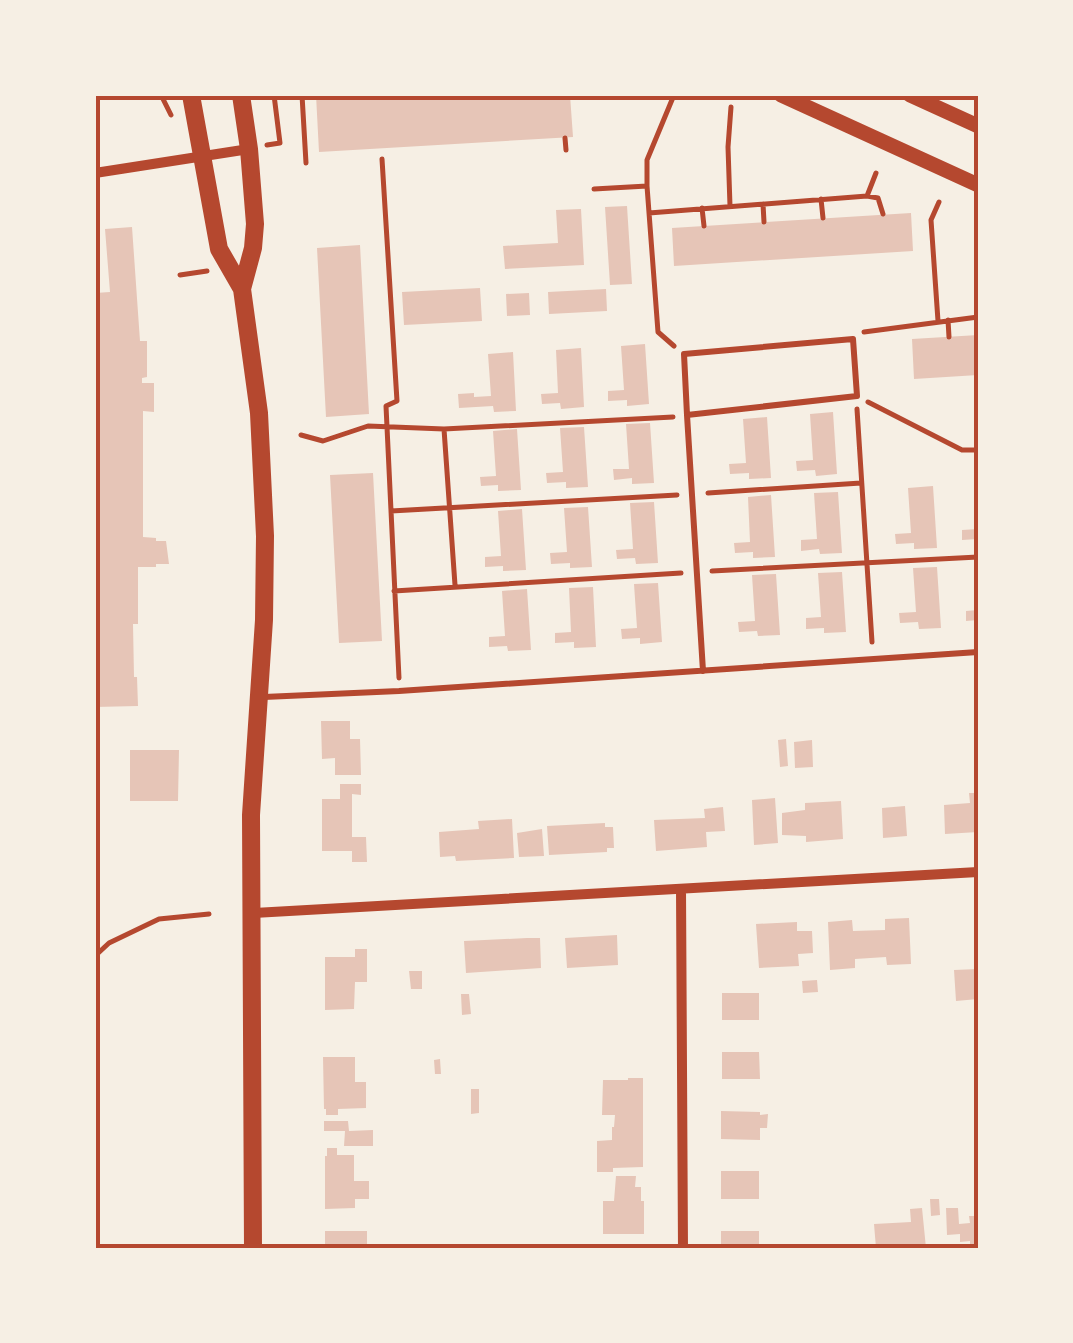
<svg xmlns="http://www.w3.org/2000/svg" width="1073" height="1343" viewBox="0 0 1073 1343" font-family="Karla,sans-serif">
  <style>
    .building { fill: #e6c5b7 }
    .lines { fill: none; stroke-linecap: round; stroke-linejoin: round }
    .path { stroke: #b5482f; stroke-width: 5 }
    .service { stroke: #b5482f; stroke-width: 6 }
    .minor { stroke: #b5482f; stroke-width: 10 }
    .tertiary { stroke: #b5482f; stroke-width: 15 }
    .secondary { stroke: #b5482f; stroke-width: 18 }
    .neatline { fill: none; stroke: #b5482f; stroke-width: 4 }
  </style>
  <rect width="100%" height="100%" fill="#f6efe4"/>
  <path class="building" d="M 316,95 L 570,95 L 573,137 L 319,152 Z
    M 627,206 L 632,284 L 610,285 L 605,207 Z
    M 581,209 L 584,265 L 505,269 L 503,246 L 558,243 L 556,210 Z
    M 911,213 L 913,251 L 674,266 L 672,228 Z
    M 132,227 L 140,341 L 147,341 L 147,377 L 142,378 L 142,383 L 154,383 L 154,412 L 143,411 L 143,537 L 156,538 L 156,541 L 166,541 L 169,564 L 156,564 L 156,567 L 138,567 L 138,624 L 133,624 L 134,677 L 137,677 L 138,706 L 95,707 L 95,293 L 110,292 L 105,229 Z
    M 360,245 L 369,414 L 326,417 L 317,248 Z
    M 480,288 L 482,321 L 404,325 L 402,292 Z
    M 606,289 L 607,311 L 549,314 L 548,292 Z
    M 529,293 L 530,315 L 507,316 L 506,294 Z
    M 978,335 L 978,375 L 914,379 L 912,339 Z
    M 645,344 L 649,404 L 627,406 L 627,400 L 608,401 L 608,391 L 624,390 L 621,346 Z
    M 581,348 L 584,407 L 561,409 L 560,403 L 542,404 L 541,394 L 558,393 L 556,350 Z
    M 513,352 L 516,411 L 494,412 L 493,406 L 459,408 L 458,394 L 474,393 L 474,397 L 491,396 L 488,354 Z
    M 833,412 L 837,474 L 816,476 L 815,470 L 797,471 L 796,461 L 813,460 L 810,414 Z
    M 767,417 L 771,478 L 749,479 L 749,473 L 730,474 L 729,464 L 746,463 L 743,419 Z
    M 650,423 L 654,483 L 632,484 L 632,478 L 614,480 L 613,469 L 629,469 L 626,424 Z
    M 584,427 L 588,487 L 566,488 L 566,482 L 547,483 L 546,473 L 563,472 L 560,428 Z
    M 517,429 L 521,490 L 498,491 L 498,485 L 481,486 L 480,477 L 496,476 L 493,431 Z
    M 373,473 L 382,641 L 339,643 L 330,475 Z
    M 933,486 L 937,548 L 914,549 L 914,543 L 896,544 L 895,534 L 911,533 L 908,488 Z
    M 838,492 L 842,553 L 820,554 L 819,549 L 801,551 L 801,540 L 817,539 L 814,493 Z
    M 771,495 L 775,557 L 753,558 L 753,552 L 735,553 L 734,543 L 750,542 L 748,497 Z
    M 654,502 L 658,563 L 636,564 L 635,558 L 617,559 L 616,550 L 633,549 L 630,503 Z
    M 588,507 L 592,567 L 570,568 L 570,563 L 551,564 L 550,553 L 567,552 L 564,508 Z
    M 522,509 L 526,570 L 503,571 L 503,566 L 485,567 L 485,557 L 501,556 L 498,511 Z
    M 978,529 L 978,539 L 962,540 L 962,530 Z
    M 937,567 L 941,628 L 919,629 L 918,622 L 900,623 L 899,613 L 916,612 L 913,568 Z
    M 842,572 L 846,632 L 824,633 L 824,628 L 806,629 L 806,618 L 821,617 L 818,573 Z
    M 776,574 L 780,635 L 758,636 L 757,631 L 739,632 L 738,622 L 755,621 L 752,575 Z
    M 658,583 L 662,642 L 640,644 L 640,638 L 622,639 L 621,629 L 637,628 L 634,584 Z
    M 593,587 L 596,647 L 574,648 L 574,642 L 555,643 L 555,633 L 571,632 L 569,588 Z
    M 527,589 L 531,650 L 508,651 L 507,646 L 489,647 L 489,637 L 505,636 L 502,591 Z
    M 978,610 L 978,620 L 966,621 L 966,611 Z
    M 321,721 L 350,721 L 350,739 L 360,739 L 361,775 L 335,775 L 335,758 L 322,759 Z
    M 786,739 L 788,766 L 780,767 L 778,740 Z
    M 812,740 L 813,767 L 795,768 L 794,742 Z
    M 130,750 L 179,750 L 178,801 L 130,801 Z
    M 340,784 L 361,784 L 361,795 L 352,794 L 352,837 L 366,837 L 367,862 L 352,862 L 352,851 L 322,851 L 322,799 L 340,799 Z
    M 969,793 L 978,793 L 978,832 L 945,834 L 944,805 L 970,803 Z
    M 775,798 L 778,843 L 754,845 L 752,800 Z
    M 841,801 L 843,839 L 806,842 L 806,836 L 782,835 L 782,813 L 805,810 L 805,803 Z
    M 905,806 L 907,836 L 883,838 L 882,808 Z
    M 723,807 L 725,831 L 706,832 L 707,847 L 656,851 L 654,820 L 705,818 L 704,809 Z
    M 512,819 L 514,858 L 456,861 L 455,856 L 440,857 L 439,832 L 479,829 L 478,821 Z
    M 605,823 L 605,827 L 613,827 L 614,848 L 607,848 L 607,852 L 549,855 L 547,826 Z
    M 542,829 L 544,856 L 519,857 L 517,833 Z
    M 909,918 L 911,964 L 887,965 L 886,957 L 855,959 L 855,968 L 830,970 L 828,922 L 852,920 L 853,931 L 885,930 L 885,919 Z
    M 797,922 L 797,931 L 812,931 L 813,953 L 798,954 L 799,966 L 759,968 L 756,924 Z
    M 617,935 L 618,965 L 567,968 L 565,938 Z
    M 527,938 L 540,938 L 541,968 L 466,973 L 464,941 Z
    M 355,949 L 367,949 L 367,982 L 355,982 L 354,1009 L 325,1010 L 325,957 L 355,957 Z
    M 978,969 L 978,999 L 956,1001 L 954,970 Z
    M 409,971 L 422,971 L 422,989 L 411,989 Z
    M 817,980 L 818,992 L 803,993 L 802,981 Z
    M 722,993 L 759,993 L 759,1020 L 722,1020 Z
    M 461,994 L 469,994 L 471,1014 L 462,1015 Z
    M 722,1052 L 759,1052 L 760,1079 L 722,1079 Z
    M 323,1057 L 355,1057 L 355,1082 L 366,1082 L 366,1108 L 338,1109 L 338,1115 L 326,1115 L 326,1109 L 324,1109 Z
    M 440,1059 L 441,1074 L 435,1074 L 434,1060 Z
    M 628,1078 L 643,1078 L 643,1167 L 613,1168 L 613,1172 L 597,1172 L 597,1141 L 612,1140 L 612,1127 L 614,1127 L 615,1115 L 602,1115 L 603,1080 L 628,1080 Z
    M 471,1089 L 479,1089 L 479,1113 L 471,1114 Z
    M 721,1111 L 760,1112 L 760,1115 L 768,1114 L 767,1128 L 760,1128 L 760,1140 L 721,1139 Z
    M 324,1121 L 348,1121 L 349,1131 L 373,1130 L 373,1146 L 344,1146 L 345,1131 L 324,1131 Z
    M 327,1148 L 337,1148 L 337,1155 L 354,1155 L 354,1181 L 369,1181 L 369,1199 L 355,1199 L 355,1208 L 325,1209 L 325,1156 L 327,1156 Z
    M 721,1171 L 759,1171 L 759,1199 L 721,1199 Z
    M 616,1176 L 636,1176 L 635,1187 L 641,1187 L 641,1201 L 644,1201 L 644,1234 L 603,1234 L 603,1201 L 614,1201 Z
    M 930,1199 L 939,1199 L 940,1215 L 931,1216 Z
    M 922,1208 L 926,1248 L 876,1248 L 874,1224 L 911,1222 L 910,1209 Z
    M 946,1208 L 958,1208 L 959,1224 L 970,1223 L 969,1216 L 978,1216 L 978,1245 L 970,1246 L 970,1241 L 960,1242 L 960,1234 L 947,1235 Z
    M 325,1231 L 367,1231 L 367,1248 L 325,1248 Z
    M 721,1231 L 759,1231 L 759,1248 L 721,1248 Z"/>
  <g class="lines">
    <path class="path" d="M 161,95 L 171,115
      M 302,95 L 306,163
      M 565,138 L 566,150
      M 267,145 L 280,143 L 274,95
      M 382,159 L 397,401 L 386,406 L 399,678
      M 647,186 L 647,160 L 674,95
      M 594,189 L 647,186 L 658,332 L 674,346
      M 867,196 L 878,198 L 883,214
      M 821,199 L 823,218
      M 763,204 L 764,222
      M 730,206 L 728,147 L 731,107
      M 702,208 L 704,226
      M 649,213 L 867,196 L 876,173
      M 180,275 L 207,271
      M 948,320 L 949,337
      M 938,321 L 931,220 L 939,202
      M 864,332 L 978,317
      M 868,402 L 962,450 L 978,450
      M 857,409 L 872,642
      M 444,429 L 455,585
      M 301,435 L 323,441 L 368,426 L 444,429 L 673,417
      M 708,493 L 861,483
      M 391,511 L 677,495
      M 712,571 L 978,557
      M 394,591 L 681,573
      M 95,956 L 109,943 L 159,919 L 209,914"/>
    <path class="service" d="M 687,415 L 684,354 L 853,339 L 857,396 L 687,415 L 703,671
      M 264,697 L 399,691 L 978,652"/>
    <path class="minor" d="M 95,173 L 249,149
      M 681,889 L 683,1248
      M 252,913 L 978,872"/>
    <path class="tertiary" d="M 781,95 L 978,185
      M 910,95 L 978,126"/>
    <path class="secondary" d="M 191,95 L 219,249 L 242,289
      M 241,95 L 249,149 L 255,224 L 253,248 L 242,289 L 259,413 L 265,536 L 264,620 L 251,815 L 253,1248"/>
  </g>
  <rect width="1073" height="1343" fill="none" stroke="#f6efe4" stroke-width="195"/>
  <rect x="98" y="98" width="878" height="1148" class="neatline"/>
</svg>
